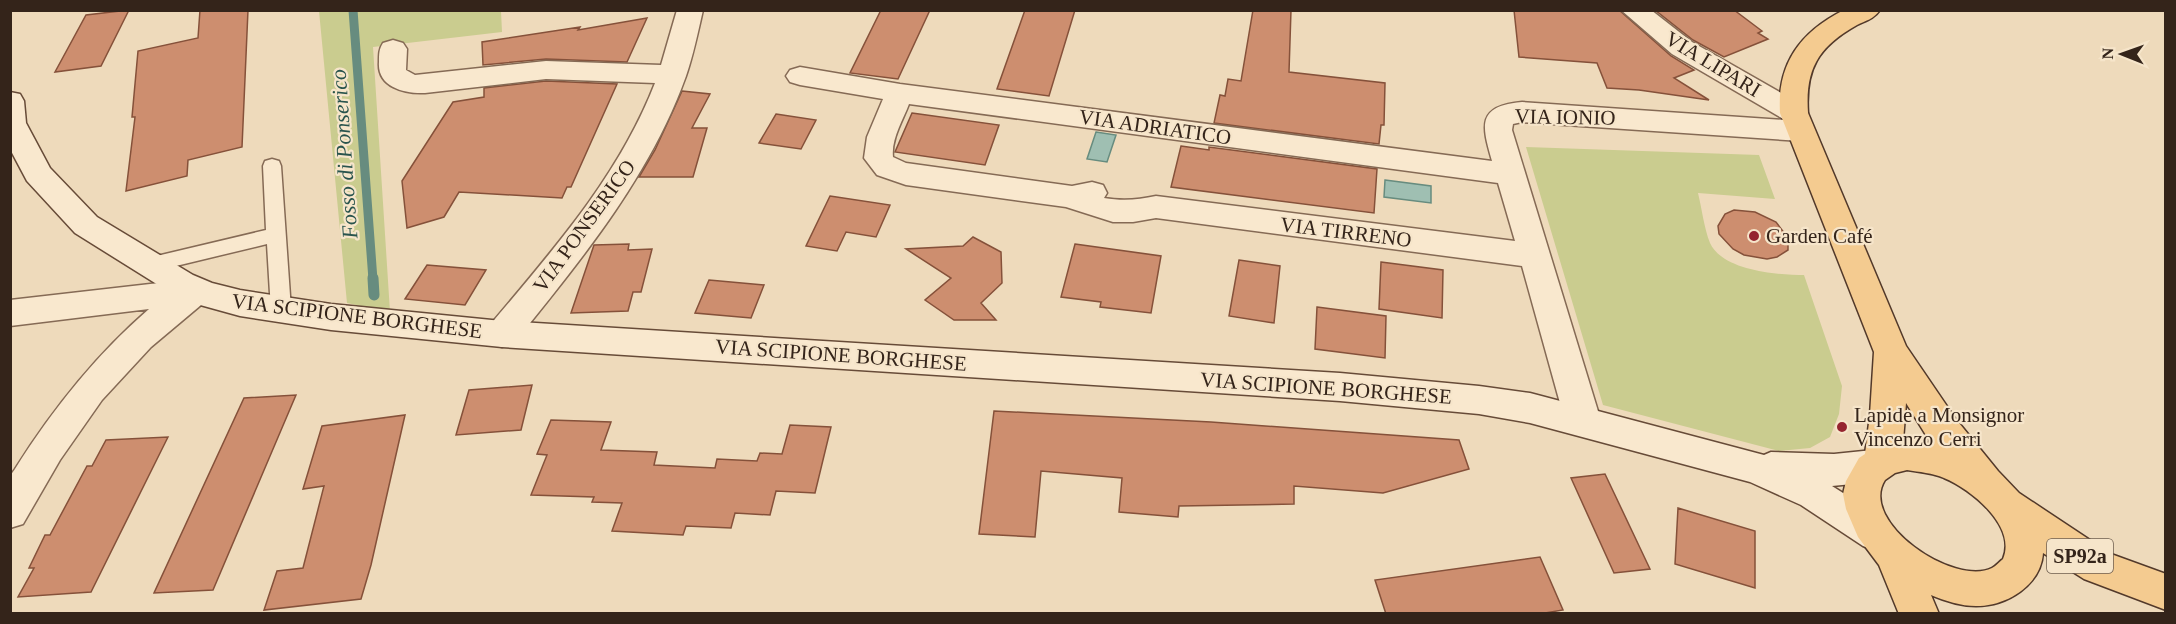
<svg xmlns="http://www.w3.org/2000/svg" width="2176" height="624" viewBox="0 0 2176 624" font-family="'Times New Roman',serif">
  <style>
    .green { fill: #cacc8f }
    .water { fill: #9fbfb2; stroke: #678c7f; stroke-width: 1.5 }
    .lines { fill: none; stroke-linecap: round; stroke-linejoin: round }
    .stream-far1 { stroke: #678c7f; stroke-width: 9 }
    .stream { stroke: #678c7f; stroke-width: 11 }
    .building { fill: #cd8e6f; stroke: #85513a; stroke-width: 1.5 }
    .service-casing { stroke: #856a55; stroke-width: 3 }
    .minor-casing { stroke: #856a55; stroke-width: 3 }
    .secondary-casing { stroke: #674b38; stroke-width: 3 }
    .primary-casing { stroke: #52392a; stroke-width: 3 }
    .service { fill: #f9e8ce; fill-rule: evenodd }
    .minor { fill: #f9e8ce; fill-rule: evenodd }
    .secondary { fill: #f9e8ce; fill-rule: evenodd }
    .primary { fill: #f4cb90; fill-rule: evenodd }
    .poi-dot { fill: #95242f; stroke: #f6e5ca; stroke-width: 2 }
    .labels { text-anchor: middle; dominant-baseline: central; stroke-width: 4.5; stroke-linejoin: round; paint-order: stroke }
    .shield { fill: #f6e5ca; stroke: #6e5e4f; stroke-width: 1.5 }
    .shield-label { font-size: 20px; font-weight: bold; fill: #34241a }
    .street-label { font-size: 21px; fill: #34241a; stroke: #f6e5ca }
    .poi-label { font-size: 21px; fill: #34241a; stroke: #f6e5ca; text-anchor: start }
    .water-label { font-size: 22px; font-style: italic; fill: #29544d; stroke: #f6e5ca }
  </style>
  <rect width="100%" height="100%" fill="#eedabb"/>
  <path class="green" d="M 319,11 L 501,11 L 502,32 L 373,47 L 390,312 L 347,303 Z
    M 1526,147 L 1759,155 L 1775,199 L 1698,193 C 1702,209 1704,228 1710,243 C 1723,271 1778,275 1804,275 L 1842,386 L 1839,414 L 1830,437 L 1810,448 L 1779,451 L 1603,405 Z"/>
  <path class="water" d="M 1096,132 L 1116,135 L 1107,162 L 1087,159 Z
    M 1385,180 L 1431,186 L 1431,203 L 1384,197 Z"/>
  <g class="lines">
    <path class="stream-far1" d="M 353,10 L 373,280"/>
    <path class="stream" d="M 373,278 L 374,295"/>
  </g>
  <path class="building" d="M 129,10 L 101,66 L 55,72 L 86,15 Z
    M 200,10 L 248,10 L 242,147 L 188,160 L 187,176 L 126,191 L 135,117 L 132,117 L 138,51 L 198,38 Z
    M 881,10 L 930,10 L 898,79 L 850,73 Z
    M 1025,10 L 1075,10 L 1049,96 L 997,89 Z
    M 1253,10 L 1291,10 L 1289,72 L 1385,83 L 1384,125 L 1381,125 L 1379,144 L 1214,123 L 1220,95 L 1225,96 L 1228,79 L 1241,81 Z
    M 1514,10 L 1619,10 L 1671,56 L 1694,70 L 1674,78 L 1709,100 L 1639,90 L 1607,88 L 1597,63 L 1519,57 Z
    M 1655,10 L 1734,10 L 1762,31 L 1758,33 L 1768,39 L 1724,57 L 1693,40 Z
    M 647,18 L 627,62 L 546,59 L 483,65 L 482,42 L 580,27 L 578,30 Z
    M 546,81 L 617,84 L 571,187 L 567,187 L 562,198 L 459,192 L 444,217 L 407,228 L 402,181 L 453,102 L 484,97 L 484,88 Z
    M 682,91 L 710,94 L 692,128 L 707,128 L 693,177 L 639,177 L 655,150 Z
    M 912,113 L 999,125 L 985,165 L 895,152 Z
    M 776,114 L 816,120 L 801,149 L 759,143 Z
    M 1181,146 L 1209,150 L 1209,147 L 1377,169 L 1374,213 L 1171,187 Z
    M 830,196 L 890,205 L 876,237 L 846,232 L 837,251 L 806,246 Z
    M 1734,210 L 1755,212 L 1776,222 L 1788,238 L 1788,250 L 1777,257 L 1767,259 L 1744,255 L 1733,249 L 1719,234 L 1718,226 L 1725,214 Z
    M 973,237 L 1001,252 L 1002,283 L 981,303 L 996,320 L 954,320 L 925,300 L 951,278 L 906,249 L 963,246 Z
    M 629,244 L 628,250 L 652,249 L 641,292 L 633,292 L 628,311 L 571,313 L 594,245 Z
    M 1075,244 L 1161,256 L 1151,313 L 1100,307 L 1101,302 L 1061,297 Z
    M 1239,260 L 1280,266 L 1274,323 L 1229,316 Z
    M 1381,262 L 1443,270 L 1442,318 L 1379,309 Z
    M 427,265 L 486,270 L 465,305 L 405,299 Z
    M 709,280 L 764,285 L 751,318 L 695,313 Z
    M 1317,307 L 1386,316 L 1385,358 L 1315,349 Z
    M 532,385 L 521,430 L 456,435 L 469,390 Z
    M 296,395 L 213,590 L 154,593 L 244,398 Z
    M 994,411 L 1211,422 L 1459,440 L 1469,469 L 1383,493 L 1294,486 L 1294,504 L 1179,506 L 1178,517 L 1119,512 L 1122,478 L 1041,471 L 1035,537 L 979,534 Z
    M 405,415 L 371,565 L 361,599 L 264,610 L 277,571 L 303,568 L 324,486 L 303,489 L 322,426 Z
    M 551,420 L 611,422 L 601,450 L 657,452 L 654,465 L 715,468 L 717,459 L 757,461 L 760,453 L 782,454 L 790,425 L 831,427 L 815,493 L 776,491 L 770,515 L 735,513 L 731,528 L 686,526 L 683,535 L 612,531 L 622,503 L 592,502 L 594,497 L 531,495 L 547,455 L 537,454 Z
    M 168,437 L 91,592 L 18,597 L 34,568 L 29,568 L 45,535 L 50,535 L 87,466 L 92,466 L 106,440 Z
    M 1605,474 L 1650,569 L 1614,573 L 1571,478 Z
    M 1678,508 L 1755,531 L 1755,588 L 1675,564 Z
    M 1540,557 L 1563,610 L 1539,614 L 1386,614 L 1375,580 Z"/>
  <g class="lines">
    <g class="service-casing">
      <path id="service" d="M 272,159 L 279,161 L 281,166 L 291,310 L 288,316 L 281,318 L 274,316 L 271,310 L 267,244 L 151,272 L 144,269 L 141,264 L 144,259 L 266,230 L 263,166 L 265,161 Z"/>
    </g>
    <g class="minor-casing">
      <path id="minor" d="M 677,10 L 703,10 C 698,32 693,56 686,76 C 650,177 580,261 514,343 L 502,347 L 490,343 L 485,334 L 490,325 C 553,250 619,176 655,83 L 546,79 L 425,93 C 404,94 377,87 379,62 C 379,54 379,49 383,43 L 393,40 L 403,43 L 407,49 L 406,70 L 415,75 L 546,61 L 661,65 Z
        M 1621,10 L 1651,10 L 1692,42 L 1804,106 L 1808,113 L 1804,120 L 1800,121 L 1811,124 L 1815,131 L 1811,138 L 1801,141 L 1522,122 L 1513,124 L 1512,130 L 1601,421 L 1596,431 L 1583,436 L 1570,431 L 1565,421 L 1522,266 L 1156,218 L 1133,222 L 1113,222 L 1066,207 L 906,185 L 877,175 L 864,158 L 867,137 L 883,99 L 800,85 L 790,82 L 786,76 L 790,70 L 800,67 L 900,84 L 1492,161 C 1482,126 1476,106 1522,102 L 1785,120 L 1672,54 ZM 909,104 L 1498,183 L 1515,241 L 1156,196 C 1138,200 1122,201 1104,198 L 1107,193 L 1103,185 L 1092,182 L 1072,186 L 906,163 L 893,157 C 891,139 903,120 909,104 Z
        M 194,279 L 207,282 L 211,291 L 207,300 L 151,347 L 102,400 L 60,460 L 23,524 L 10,528 L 10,476 L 15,469 C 53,409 95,356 149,309 L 10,326 L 10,300 Z"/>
    </g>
    <g class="secondary-casing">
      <path id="secondary" d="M 10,92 L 20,94 L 24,101 L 26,123 L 50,168 L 97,217 L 193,275 L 212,283 L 240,290 L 331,304 L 502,321 L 1340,373 L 1479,386 L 1530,393 L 1764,455 L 1771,452 L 1834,454 L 1873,450 L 1886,455 L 1891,466 L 1886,477 L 1873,482 L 1832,486 L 1889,522 L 1895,534 L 1889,546 L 1876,551 L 1863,546 L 1801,505 L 1750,482 L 1530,423 L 1479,414 L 1340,401 L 502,347 L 331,330 L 240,316 L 193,303 L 171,293 L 75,233 L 27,181 L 10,149 Z"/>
    </g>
    <g class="primary-casing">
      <path id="primary" d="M 1844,10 L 1880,10 C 1874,19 1865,21 1857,25 C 1818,47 1805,69 1808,113 L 1906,346 L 1955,418 L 1998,471 L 2019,493 L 2111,554 L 2166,574 L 2166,610 L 2084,579 L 2043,553 C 2041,585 2007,606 1976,606 C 1961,606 1945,601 1931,595 L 1939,614 L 1899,614 L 1879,565 L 1858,537 L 1846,509 L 1843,494 L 1846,481 L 1859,458 L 1865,454 L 1870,415 L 1874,352 L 1780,113 C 1777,64 1800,32 1844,10 ZM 1906,403 L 1929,440 L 1932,443 L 1903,441 ZM 1907,470 C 1919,472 1933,473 1944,478 C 1971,489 2017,526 2003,559 C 1999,562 1996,566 1992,568 C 1954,587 1858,522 1885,480 L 1895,473 Z"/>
    </g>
    <use href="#service" class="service"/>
    <use href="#minor" class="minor"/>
    <use href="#secondary" class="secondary"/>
    <use href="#primary" class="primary"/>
  </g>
  <g class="poi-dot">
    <circle cx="1754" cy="236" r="6"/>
    <circle cx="1842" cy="427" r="6"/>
  </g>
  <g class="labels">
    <rect class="shield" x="2047" y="539" width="66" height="34" rx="4.5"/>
    <g class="shield-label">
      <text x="2080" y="556">SP92a</text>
    </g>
    <g class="street-label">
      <text transform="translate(1713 64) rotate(31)">VIA LIPARI</text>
      <text transform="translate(1565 117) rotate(1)">VIA IONIO</text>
      <text transform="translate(1155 127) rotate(8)">VIA ADRIATICO</text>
      <text transform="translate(584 226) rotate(-54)">VIA PONSERICO</text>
      <text transform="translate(1346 232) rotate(7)">VIA TIRRENO</text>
      <text transform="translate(357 316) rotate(7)">VIA SCIPIONE BORGHESE</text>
      <text transform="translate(841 355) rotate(4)">VIA SCIPIONE BORGHESE</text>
      <text transform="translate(1326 388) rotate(4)">VIA SCIPIONE BORGHESE</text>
    </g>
    <g class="poi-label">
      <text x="1766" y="236">Garden Café</text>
      <text x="1854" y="415">Lapide a Monsignor<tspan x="1854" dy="24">Vincenzo Cerri</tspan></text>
    </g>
    <g class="water-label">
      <text transform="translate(344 154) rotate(-94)">Fosso di Ponserico</text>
    </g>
  </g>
  <rect width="2176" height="624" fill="none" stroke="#34241a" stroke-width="24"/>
  <g transform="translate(2122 54) rotate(271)" stroke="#f6e5ca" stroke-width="4.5" paint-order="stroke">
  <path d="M0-4.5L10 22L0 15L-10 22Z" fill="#34241a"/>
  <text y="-9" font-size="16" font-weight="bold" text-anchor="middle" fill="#34241a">N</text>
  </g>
</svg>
